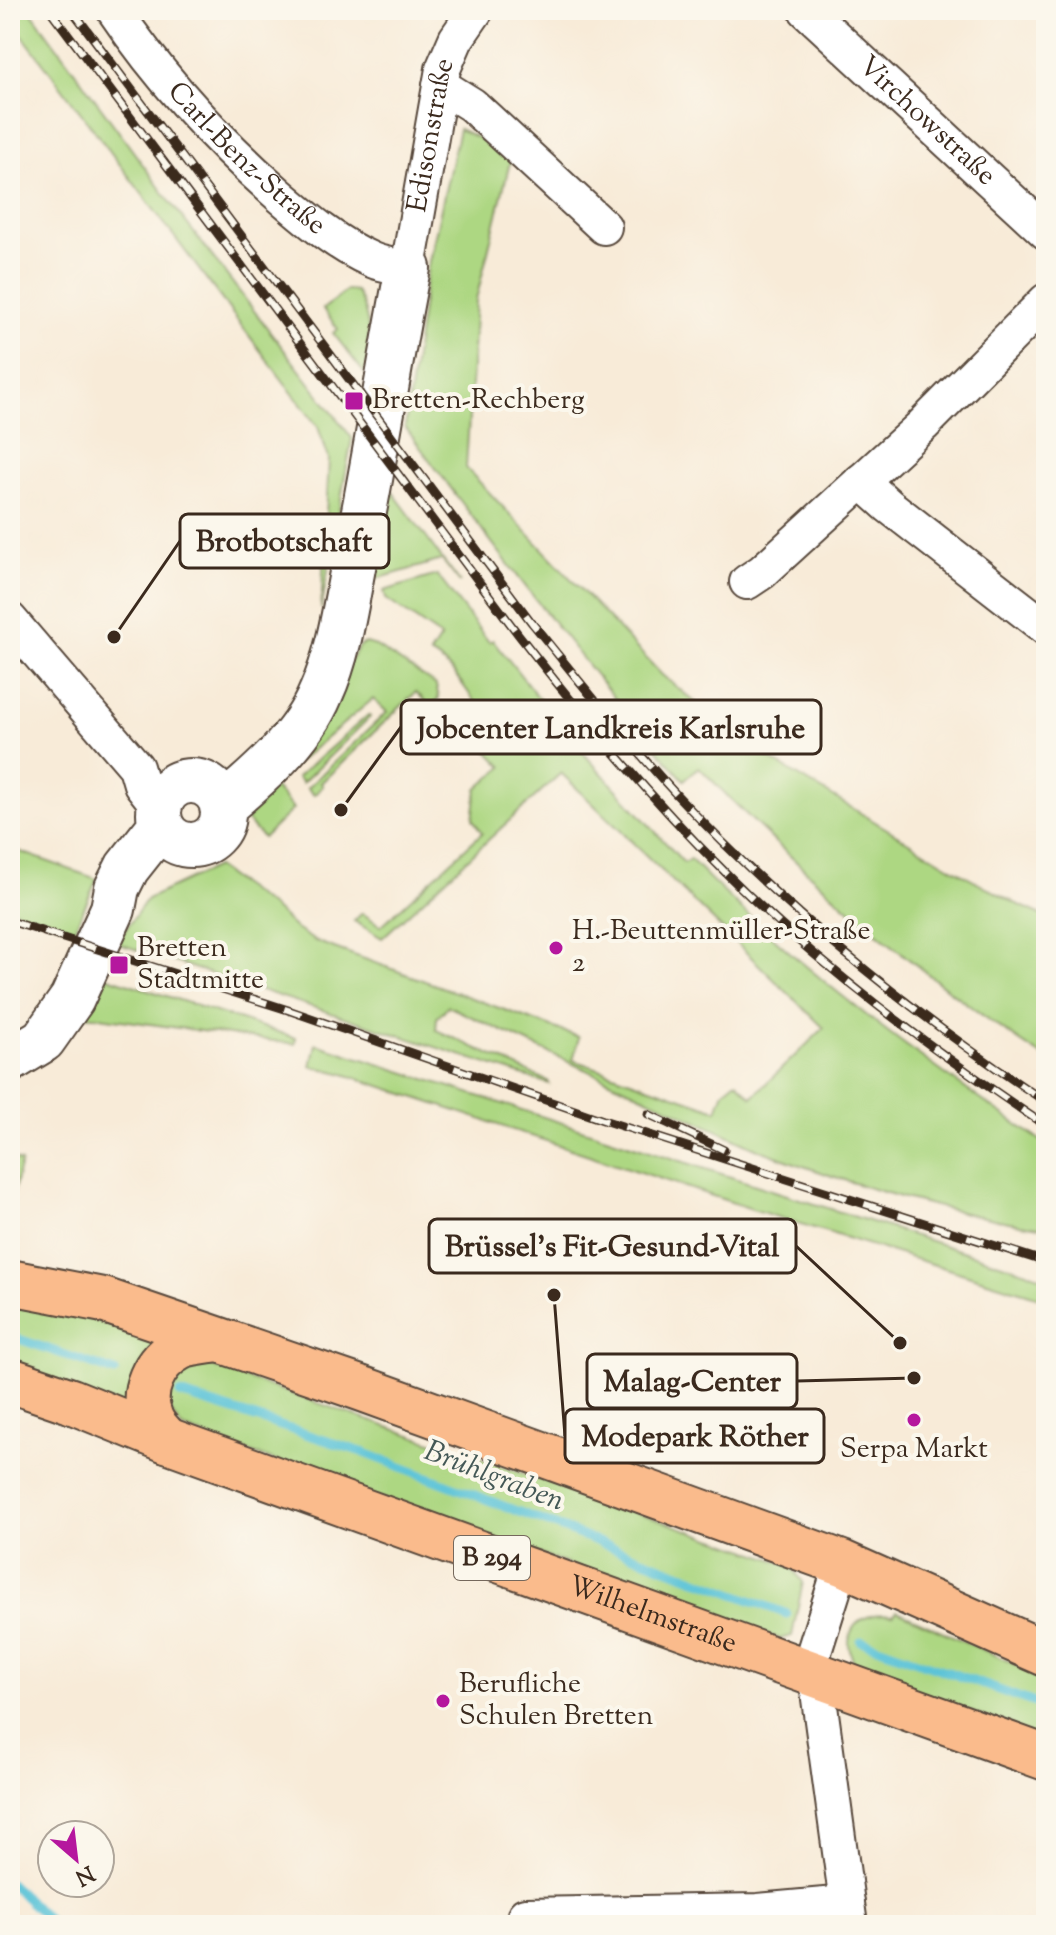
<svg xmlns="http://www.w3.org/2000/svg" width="1056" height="1935" viewBox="0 0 1056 1935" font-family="'Sorts Mill Goudy',serif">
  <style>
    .green { fill: #add782; stroke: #748050; stroke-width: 2 }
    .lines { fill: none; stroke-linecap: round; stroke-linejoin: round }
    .stream { stroke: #5ac3d7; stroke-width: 9 }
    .minor-casing { stroke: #57473a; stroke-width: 38 }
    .tertiary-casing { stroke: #57473a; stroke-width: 48 }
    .primary-casing { stroke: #57473a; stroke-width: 48 }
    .minor { stroke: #fff; stroke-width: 34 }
    .tertiary { stroke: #fff; stroke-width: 44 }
    .primary { stroke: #fabb8c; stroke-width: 44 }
    .rail-casing { stroke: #3b2a1e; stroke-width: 9 }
    .rail { stroke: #fbf7ec; stroke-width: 6; stroke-dasharray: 18; stroke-linecap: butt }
    .poi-dot { fill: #b5179e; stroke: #fbf7ec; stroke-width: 3 }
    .labels { text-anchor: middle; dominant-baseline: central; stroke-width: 8; stroke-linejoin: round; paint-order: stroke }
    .shield { fill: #fbf7ec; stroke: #75685c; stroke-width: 2 }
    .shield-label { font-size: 26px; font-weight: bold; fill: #3b2a1e }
    .street-label { font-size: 28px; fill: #3b2a1e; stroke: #fbf7ec }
    .poi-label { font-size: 28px; fill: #3b2a1e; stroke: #fbf7ec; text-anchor: start }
    .water-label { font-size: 30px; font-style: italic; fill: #445856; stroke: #fbf7ec }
    .leader { fill: none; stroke: #3b2a1e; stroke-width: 3 }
    .callout-dot { fill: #3b2a1e; stroke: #fbf7ec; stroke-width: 3 }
    .callout { fill: #fbf7ec; stroke: #3b2a1e; stroke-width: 3 }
    .callout-label { font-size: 30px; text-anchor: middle; font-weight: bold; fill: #3b2a1e }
  </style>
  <rect width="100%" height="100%" fill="#fbf7ec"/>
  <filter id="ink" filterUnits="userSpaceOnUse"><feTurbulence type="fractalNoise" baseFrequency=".0125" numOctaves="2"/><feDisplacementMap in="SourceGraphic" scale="16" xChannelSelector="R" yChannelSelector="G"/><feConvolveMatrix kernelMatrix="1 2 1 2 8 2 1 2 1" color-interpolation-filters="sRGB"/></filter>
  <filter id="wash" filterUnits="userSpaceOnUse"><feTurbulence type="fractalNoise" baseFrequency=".006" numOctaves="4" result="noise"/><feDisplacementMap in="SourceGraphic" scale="32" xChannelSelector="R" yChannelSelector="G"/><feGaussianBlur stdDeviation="1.8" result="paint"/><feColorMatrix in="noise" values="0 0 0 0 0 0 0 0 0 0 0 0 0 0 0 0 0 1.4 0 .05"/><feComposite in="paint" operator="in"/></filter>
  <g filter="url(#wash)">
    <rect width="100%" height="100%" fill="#f8ebd8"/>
    <path class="green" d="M 10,10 L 30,10 L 165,195 L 352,438 L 321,609 L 329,459 L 318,427 L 10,19 Z
      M 459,129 L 512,154 L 476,300 L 466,468 L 662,675 L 750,747 L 954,869 L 1017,904 L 1046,917 L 1046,1059 C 919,976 805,876 699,767 L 684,780 C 585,667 495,548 405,427 L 428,266 Z
      M 347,290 L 356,291 C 372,317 370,345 365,374 L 333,333 L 338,329 L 323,309 Z
      M 392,491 L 460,583 L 442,560 L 380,578 L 373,576 Z
      M 437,575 L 489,642 L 493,640 L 574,743 L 684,863 L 690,859 C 797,968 919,1059 1046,1144 L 1046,1228 C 948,1214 853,1186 760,1150 L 448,1006 L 437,1018 L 436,1030 L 548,1081 L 549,1084 L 116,943 L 147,899 L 216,867 L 278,912 L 296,929 L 315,941 L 579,1037 L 573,1060 L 717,1110 L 724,1091 L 736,1081 L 752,1097 L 824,1028 L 561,773 L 382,938 L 354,921 L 362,913 L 381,926 L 482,833 L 473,819 L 477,789 L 503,767 L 469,731 L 486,714 C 464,692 459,670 430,654 L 441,637 L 386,599 L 384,591 Z
      M 366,643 L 376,646 L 436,685 L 439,698 L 431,707 L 416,692 L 321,783 L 323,786 L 314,795 L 307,788 L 387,712 L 373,699 L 287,771 L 359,646 Z
      M 368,715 L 370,717 L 302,783 L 297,777 Z
      M 274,787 L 293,809 L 263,838 L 246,820 Z
      M 10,848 L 97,879 L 74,930 L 10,909 Z
      M 102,975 L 296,1038 L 295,1044 L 85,1015 Z
      M 316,1044 L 1046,1278 L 1046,1299 L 755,1210 L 341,1073 L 311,1066 Z
      M 10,1158 L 21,1162 L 10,1207 Z
      M 10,1305 L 50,1307 L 163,1341 L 130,1409 L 10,1369 Z
      M 191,1366 L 210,1366 L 790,1565 L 803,1582 L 792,1636 L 780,1639 L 182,1428 C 178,1422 170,1413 168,1405 C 163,1388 178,1373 191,1366 Z
      M 897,1611 L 1046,1678 L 1046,1740 L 859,1670 C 836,1638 855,1609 893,1615 Z"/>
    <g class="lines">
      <path class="stream" d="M 10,1336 L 115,1372
        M 180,1394 L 362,1452 L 787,1614
        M 861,1641 L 1046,1707
        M 10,1883 L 54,1925"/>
    </g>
  </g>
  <g filter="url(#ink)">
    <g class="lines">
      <g class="minor-casing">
        <g id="minor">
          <path id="s1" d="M 114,10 C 160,78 216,139 277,193 C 306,218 337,245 372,260 C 383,265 396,266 408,268 L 443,69 L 456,39 L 476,10"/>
          <path id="s2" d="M 806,10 L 1046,232"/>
          <path d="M 440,85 L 472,105 L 604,227"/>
          <path d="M 861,481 L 889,506 L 1046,628"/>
          <path d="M 747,582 L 762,572 L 923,425 L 1046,301"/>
          <path d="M 10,620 L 136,767 L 141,784 L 159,807"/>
          <path d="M 842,1563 L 813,1655 L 850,1925"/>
          <path d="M 525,1915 L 758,1911 L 847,1903"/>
        </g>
      </g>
      <g class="tertiary-casing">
        <path id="tertiary" d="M159 813a32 32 0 1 1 64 0a32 32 0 1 1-64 0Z
          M 222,807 C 259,776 302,739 321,693 C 340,651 346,602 355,557 C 375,461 389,364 408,268
          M 10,1060 L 43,1040 L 72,999 L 113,909 L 117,888 L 127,868 L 161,825"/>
      </g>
      <g class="primary-casing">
        <g id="primary">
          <path d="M 10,1282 L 103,1300 L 360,1388 L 842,1563 L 1046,1654"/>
          <path id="s3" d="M 10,1380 L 71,1401 L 167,1440 L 1046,1758"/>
          <path d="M 167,1440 C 162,1434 154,1427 151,1419 C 139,1392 154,1361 179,1348 C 189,1343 205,1342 217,1340"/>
        </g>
      </g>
      <use href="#minor" class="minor"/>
      <use href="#tertiary" class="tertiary"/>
      <use href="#primary" class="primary"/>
      <g class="rail-casing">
        <path id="rail" d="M 50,10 L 518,634 C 583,717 650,798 726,873 C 822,969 933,1050 1046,1126
          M 72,10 L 532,623 C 578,679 623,737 673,791 C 784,910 910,1012 1046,1102
          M 10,921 L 288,1010 L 603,1120 L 1046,1262
          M 648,1114 L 724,1150"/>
      </g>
      <use href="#rail" class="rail"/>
    </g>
  </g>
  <g class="poi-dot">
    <rect x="344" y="391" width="20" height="20" rx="4"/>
    <circle cx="556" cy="948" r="8"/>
    <rect x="109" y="955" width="20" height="20" rx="4"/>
    <circle cx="914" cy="1420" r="8"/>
    <circle cx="443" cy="1701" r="8"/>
  </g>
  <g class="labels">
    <rect class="shield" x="454" y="1536" width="76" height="44" rx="6"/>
    <g class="shield-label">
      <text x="492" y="1558">B 294</text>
    </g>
    <g class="street-label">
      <text stroke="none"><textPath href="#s2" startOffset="164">Virchowstraße</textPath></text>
      <text stroke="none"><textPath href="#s1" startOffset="534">Edisonstraße</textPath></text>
      <text stroke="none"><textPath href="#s1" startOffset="200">Carl-Benz-Straße</textPath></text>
      <text stroke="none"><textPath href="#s3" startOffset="684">Wilhelmstraße</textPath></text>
    </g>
    <g class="poi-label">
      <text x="372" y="401">Bretten-Rechberg</text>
      <text x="572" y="932">H.-Beuttenmüller-Straße<tspan x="572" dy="32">2</tspan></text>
      <text x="137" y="949">Bretten<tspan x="137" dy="32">Stadtmitte</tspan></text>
      <text x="914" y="1450" text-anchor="middle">Serpa Markt</text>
      <text x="459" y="1685">Berufliche<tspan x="459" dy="32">Schulen Bretten</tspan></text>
    </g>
    <g class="water-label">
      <text transform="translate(494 1477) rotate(21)">Brühlgraben</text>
    </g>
  </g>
  <path class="leader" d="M114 637L180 541M341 810L401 727M900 1343L796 1246M914 1378L797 1381M554 1295L565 1436"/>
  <g class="callout-dot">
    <circle cx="114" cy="637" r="8"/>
    <circle cx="341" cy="810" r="8"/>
    <circle cx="900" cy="1343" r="8"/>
    <circle cx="914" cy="1378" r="8"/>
    <circle cx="554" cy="1295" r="8"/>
  </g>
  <g class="callout">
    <rect x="180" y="514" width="209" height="54" rx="8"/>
    <rect x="401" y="700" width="420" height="54" rx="8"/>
    <rect x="429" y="1219" width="367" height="54" rx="8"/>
    <rect x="587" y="1354" width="210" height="54" rx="8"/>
    <rect x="565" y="1409" width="259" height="54" rx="8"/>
  </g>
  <g class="callout-label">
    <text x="284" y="551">Brotbotschaft</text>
    <text x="611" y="738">Jobcenter Landkreis Karlsruhe</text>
    <text x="612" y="1256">Brüssel's Fit-Gesund-Vital</text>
    <text x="692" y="1391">Malag-Center</text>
    <text x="695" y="1446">Modepark Röther</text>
  </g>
  <rect width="1056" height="1935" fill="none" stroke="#fbf7ec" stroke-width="40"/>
  <g transform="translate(76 1859) rotate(152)"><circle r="38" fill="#fbf7ec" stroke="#aea59a" stroke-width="2"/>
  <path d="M0-6L14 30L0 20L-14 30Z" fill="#b5179e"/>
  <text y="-12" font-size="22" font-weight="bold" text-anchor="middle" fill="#3b2a1e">N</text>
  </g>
</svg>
